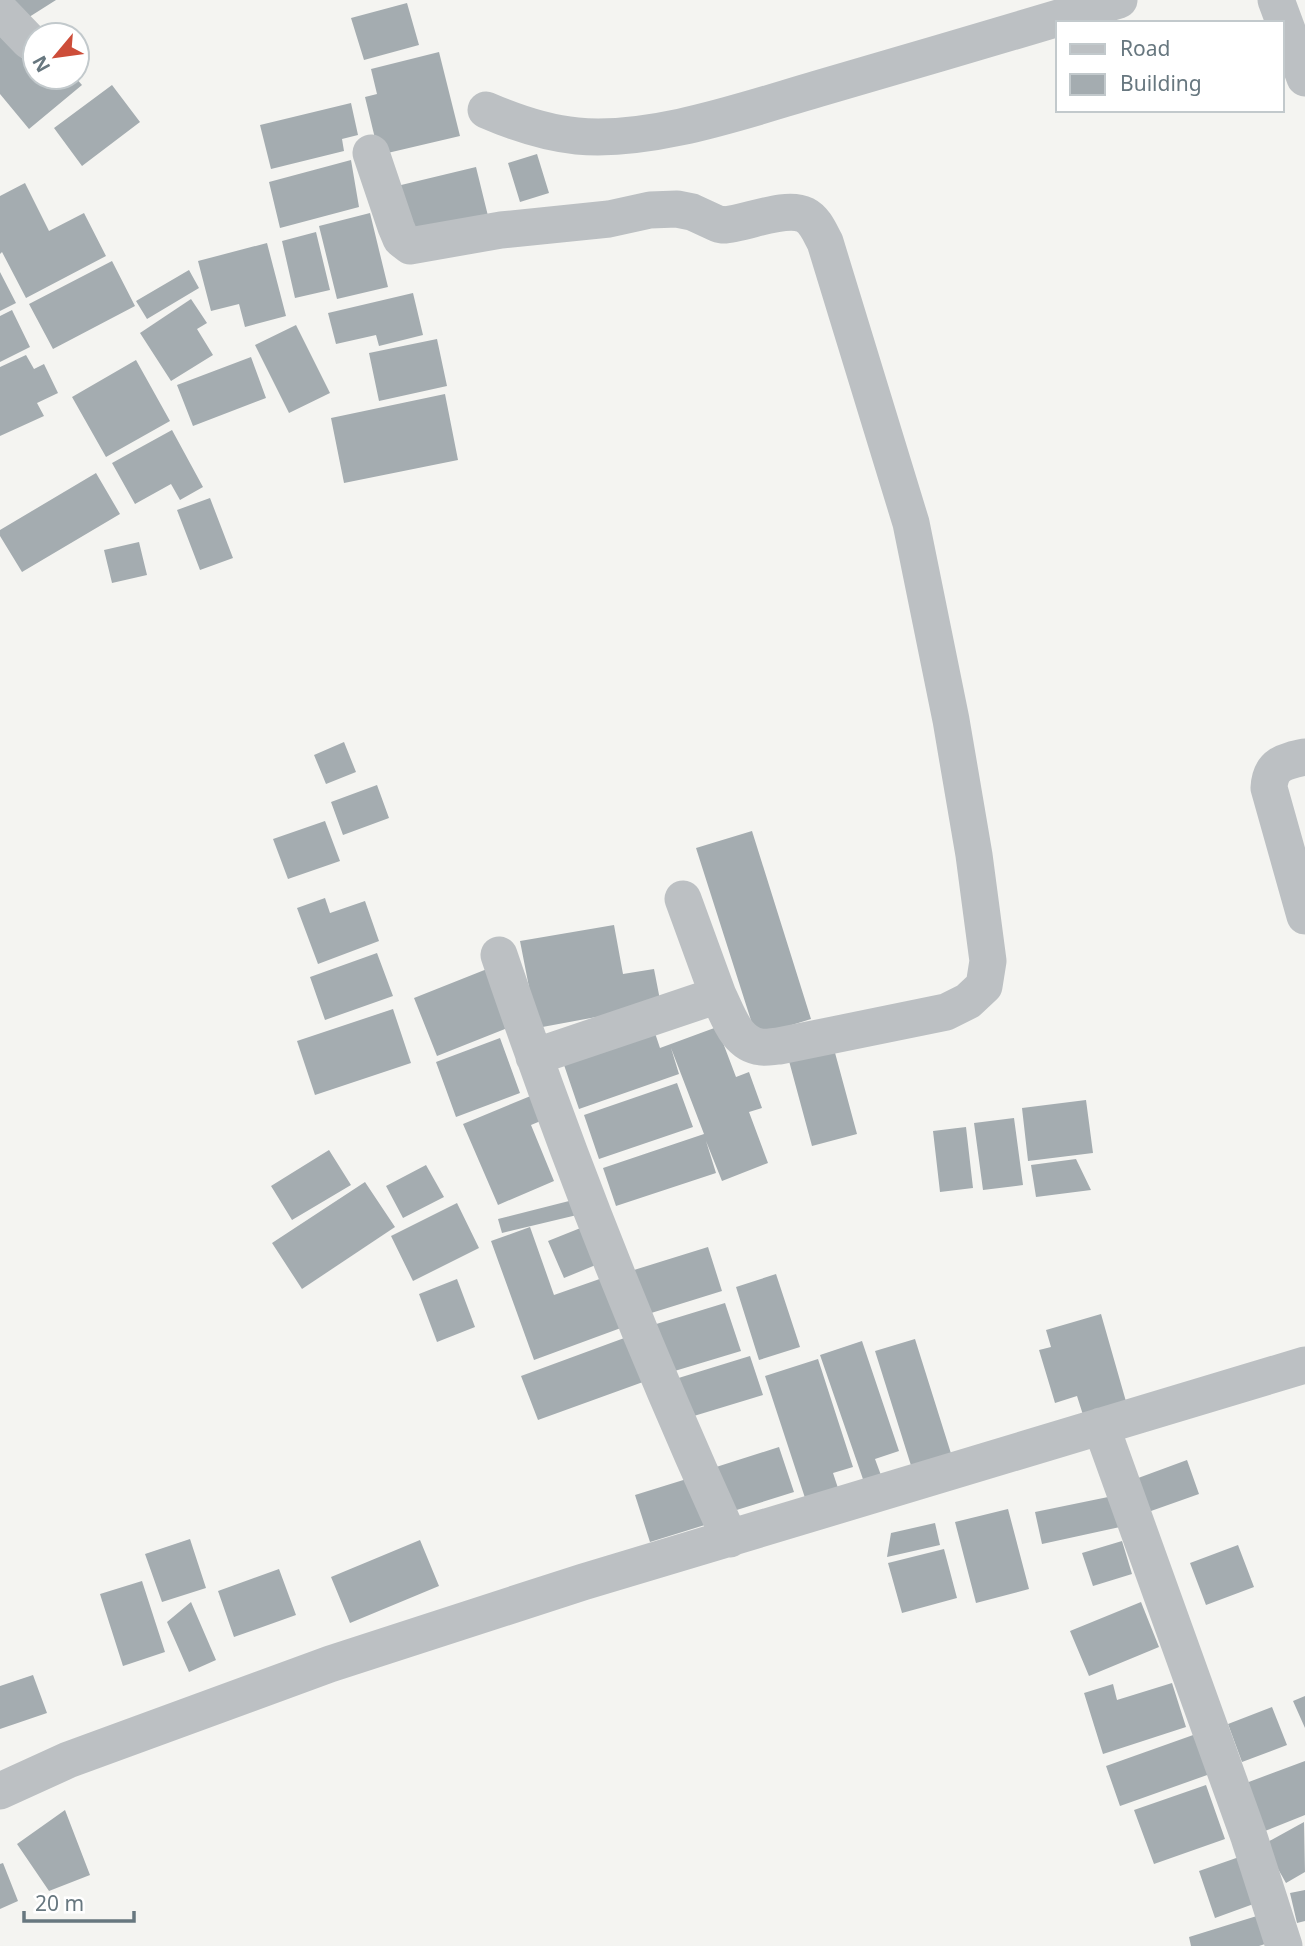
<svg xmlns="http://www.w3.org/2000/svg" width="1305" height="1946" viewBox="0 0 1305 1946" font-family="'Noto Sans',sans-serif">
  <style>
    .building { fill: #a4acb0 }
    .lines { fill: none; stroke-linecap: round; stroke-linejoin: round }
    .minor { stroke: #bcc0c3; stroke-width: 37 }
  </style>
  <rect width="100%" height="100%" fill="#f4f4f1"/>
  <path class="building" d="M 14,0 L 56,0 L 26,19 Z
    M 407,3 L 419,45 L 364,60 L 351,18 Z
    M 0,31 L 30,68 L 35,64 L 35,77 L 75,77 L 82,85 L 29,129 L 0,94 Z
    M 439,52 L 460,136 L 379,155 L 365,97 L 377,94 L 371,69 Z
    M 112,85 L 140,122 L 82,166 L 54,128 Z
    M 351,103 L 358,135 L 342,139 L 344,151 L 271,169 L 260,125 Z
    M 537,154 L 549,193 L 520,202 L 508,163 Z
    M 351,160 L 359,207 L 280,228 L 269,182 Z
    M 476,167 L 489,220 L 409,239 L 397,186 Z
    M 25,183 L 49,231 L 84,213 L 106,256 L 26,298 L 2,252 L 0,254 L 0,196 Z
    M 370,213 L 388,287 L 337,299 L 319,226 Z
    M 316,232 L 330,290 L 295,298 L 282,241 Z
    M 267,243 L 286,316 L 245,327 L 239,304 L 211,311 L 198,261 Z
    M 112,261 L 135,306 L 53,349 L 29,304 Z
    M 189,270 L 199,288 L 147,319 L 136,301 Z
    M 0,272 L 16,303 L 0,311 Z
    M 413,293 L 423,335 L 379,346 L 376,335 L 336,344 L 328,313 Z
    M 191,299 L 207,323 L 197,329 L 213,355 L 171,381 L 140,333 Z
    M 12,310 L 30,347 L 0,362 L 0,316 Z
    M 296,325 L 330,393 L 289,413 L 255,345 Z
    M 437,339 L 447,386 L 379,401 L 369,353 Z
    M 26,355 L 34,369 L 44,364 L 58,393 L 37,403 L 44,416 L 0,436 L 0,367 Z
    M 251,357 L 266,398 L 193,426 L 177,385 Z
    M 136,360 L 170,421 L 106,457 L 72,397 Z
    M 445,394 L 458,460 L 344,483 L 331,418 Z
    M 172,430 L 203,487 L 180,500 L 171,484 L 135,504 L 112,463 Z
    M 96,473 L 120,514 L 22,572 L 0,536 L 0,530 Z
    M 210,498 L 233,558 L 200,570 L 177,510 Z
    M 139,542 L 147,575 L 112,583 L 104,550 Z
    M 344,742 L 356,772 L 326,784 L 314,755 Z
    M 377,785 L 389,818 L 343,835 L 331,802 Z
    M 325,821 L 340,861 L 288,879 L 273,839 Z
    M 752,831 L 811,1019 L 756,1036 L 696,848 Z
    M 325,898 L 330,913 L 365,901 L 379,941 L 318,964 L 297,908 Z
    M 614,925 L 623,974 L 654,969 L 661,1005 L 537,1028 L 520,941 Z
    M 377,953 L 393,996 L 325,1020 L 310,977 Z
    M 487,969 L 510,1027 L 437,1056 L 414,998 Z
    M 393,1009 L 411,1063 L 315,1095 L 297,1041 Z
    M 717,1027 L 736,1077 L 749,1072 L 762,1108 L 749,1112 L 768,1163 L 722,1181 L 706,1141 L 716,1173 L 616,1206 L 603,1168 L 704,1134 L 671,1048 L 679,1074 L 579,1109 L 563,1062 L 654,1030 L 660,1048 Z
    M 500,1038 L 520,1093 L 456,1117 L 436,1062 Z
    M 834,1049 L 857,1134 L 812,1146 L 789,1061 Z
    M 677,1083 L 693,1127 L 599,1159 L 584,1115 Z
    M 533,1095 L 543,1120 L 531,1125 L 554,1181 L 498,1205 L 463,1124 Z
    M 1086,1100 L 1093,1153 L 1028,1161 L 1022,1108 Z
    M 1014,1118 L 1023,1185 L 983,1190 L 974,1123 Z
    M 966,1127 L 973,1188 L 940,1192 L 933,1131 Z
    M 329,1150 L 351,1185 L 292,1220 L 271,1186 Z
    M 1076,1159 L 1091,1190 L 1036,1197 L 1031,1165 Z
    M 426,1165 L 444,1197 L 403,1218 L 386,1186 Z
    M 365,1182 L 395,1227 L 302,1289 L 272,1243 Z
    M 573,1200 L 577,1215 L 502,1233 L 498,1219 Z
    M 457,1203 L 479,1248 L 413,1281 L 391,1236 Z
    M 588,1225 L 603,1262 L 564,1278 L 548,1241 Z
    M 530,1227 L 554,1295 L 611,1275 L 629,1325 L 534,1360 L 491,1241 Z
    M 708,1247 L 722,1291 L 648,1314 L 634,1270 Z
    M 776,1274 L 800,1347 L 759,1360 L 736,1287 Z
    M 457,1279 L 475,1327 L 437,1342 L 419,1294 Z
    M 725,1303 L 741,1351 L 668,1373 L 653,1325 Z
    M 1101,1314 L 1127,1405 L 1084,1418 L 1077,1396 L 1055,1403 L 1039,1350 L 1051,1347 L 1046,1330 Z
    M 627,1337 L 643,1382 L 538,1420 L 521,1376 Z
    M 915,1339 L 954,1463 L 914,1475 L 875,1351 Z
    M 862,1341 L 899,1451 L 875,1459 L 882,1478 L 865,1485 L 820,1355 Z
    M 750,1356 L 763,1395 L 684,1419 L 672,1380 Z
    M 818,1359 L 853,1467 L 833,1473 L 840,1494 L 807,1504 L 765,1376 Z
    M 779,1447 L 794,1492 L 727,1513 L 713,1468 Z
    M 1187,1460 L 1199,1494 L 1151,1511 L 1130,1481 Z
    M 693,1477 L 708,1524 L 650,1542 L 635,1495 Z
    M 1113,1496 L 1120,1527 L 1042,1544 L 1035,1512 Z
    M 1008,1509 L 1029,1589 L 976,1603 L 955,1522 Z
    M 935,1523 L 940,1545 L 887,1557 L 891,1533 Z
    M 190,1539 L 206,1588 L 162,1602 L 145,1554 Z
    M 420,1540 L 439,1586 L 350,1623 L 331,1577 Z
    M 1122,1541 L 1132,1574 L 1093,1586 L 1082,1553 Z
    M 1238,1545 L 1254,1587 L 1206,1605 L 1190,1563 Z
    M 944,1549 L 957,1598 L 902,1613 L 888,1563 Z
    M 279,1569 L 296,1615 L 234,1637 L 218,1591 Z
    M 142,1581 L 165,1652 L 123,1666 L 100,1594 Z
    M 191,1602 L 216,1660 L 189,1672 L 167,1622 Z
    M 1141,1602 L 1159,1647 L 1089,1676 L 1070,1631 Z
    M 33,1675 L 47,1713 L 0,1729 L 0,1686 Z
    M 1172,1683 L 1186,1727 L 1103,1754 L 1084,1693 L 1113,1684 L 1117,1700 Z
    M 1305,1696 L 1305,1728 L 1293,1701 Z
    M 1272,1707 L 1287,1745 L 1242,1762 L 1228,1724 Z
    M 1196,1734 L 1210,1774 L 1120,1806 L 1106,1766 Z
    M 1305,1761 L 1305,1815 L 1265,1831 L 1246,1783 Z
    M 1206,1785 L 1225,1839 L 1154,1864 L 1134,1810 Z
    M 65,1810 L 90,1875 L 49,1891 L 17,1844 Z
    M 1304,1822 L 1305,1872 L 1286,1883 L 1264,1844 Z
    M 1242,1856 L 1259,1902 L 1215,1918 L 1199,1871 Z
    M 3,1863 L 18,1901 L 0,1909 L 0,1864 Z
    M 1305,1890 L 1305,1921 L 1297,1923 L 1290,1893 Z
    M 1260,1915 L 1268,1943 L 1259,1946 L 1191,1946 L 1189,1937 Z"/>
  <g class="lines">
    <path class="minor" d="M 1276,0 L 1305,78
      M 0,11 L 29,41
      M 486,110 C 516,123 545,133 577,136 C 652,143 745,110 817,89 C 918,60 1018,30 1119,0
      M 371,153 L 396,227 L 401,239 L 410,246 L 501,230 L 609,219 L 650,210 L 677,209 L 692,212 L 718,224 L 723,225 C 746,224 785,205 805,215 C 815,220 820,233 825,242 L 911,523 L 951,720 L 974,855 L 988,961 L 984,986 L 968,1001 L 946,1012 L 779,1046 C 774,1046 767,1048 761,1047 C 736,1044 728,1015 718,995
      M 1305,757 C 1285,761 1270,764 1269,788 L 1305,916
      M 499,955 C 566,1153 643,1348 730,1539
      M 534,1057 L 718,995 L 683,899
      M 1101,1426 L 1249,1837 L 1284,1946
      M 0,1791 L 68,1760 L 330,1664 L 583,1582 L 1305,1365"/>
  </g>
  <rect x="1056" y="21" width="228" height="91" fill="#ffffff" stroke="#c2c9cc" stroke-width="2"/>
  <rect x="1070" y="44" width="35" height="10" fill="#bcc0c3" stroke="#c2c9cc" stroke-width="2"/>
  <text x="1120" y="56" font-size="21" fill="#67777f">Road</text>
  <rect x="1070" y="74" width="35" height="21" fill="#a4acb0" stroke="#c2c9cc" stroke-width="2"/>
  <text x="1120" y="91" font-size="21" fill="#67777f">Building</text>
  <g transform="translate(56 56) rotate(241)"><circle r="33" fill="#ffffff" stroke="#c2c9cc" stroke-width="2"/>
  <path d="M0-5L12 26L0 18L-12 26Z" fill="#cd4d39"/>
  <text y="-10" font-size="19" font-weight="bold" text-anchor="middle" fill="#67777f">N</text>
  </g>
  <path d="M24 1911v10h110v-10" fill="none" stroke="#67777f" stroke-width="3.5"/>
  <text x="35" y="1911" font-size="21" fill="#67777f" stroke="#ffffff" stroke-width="5" paint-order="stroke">20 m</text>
</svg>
